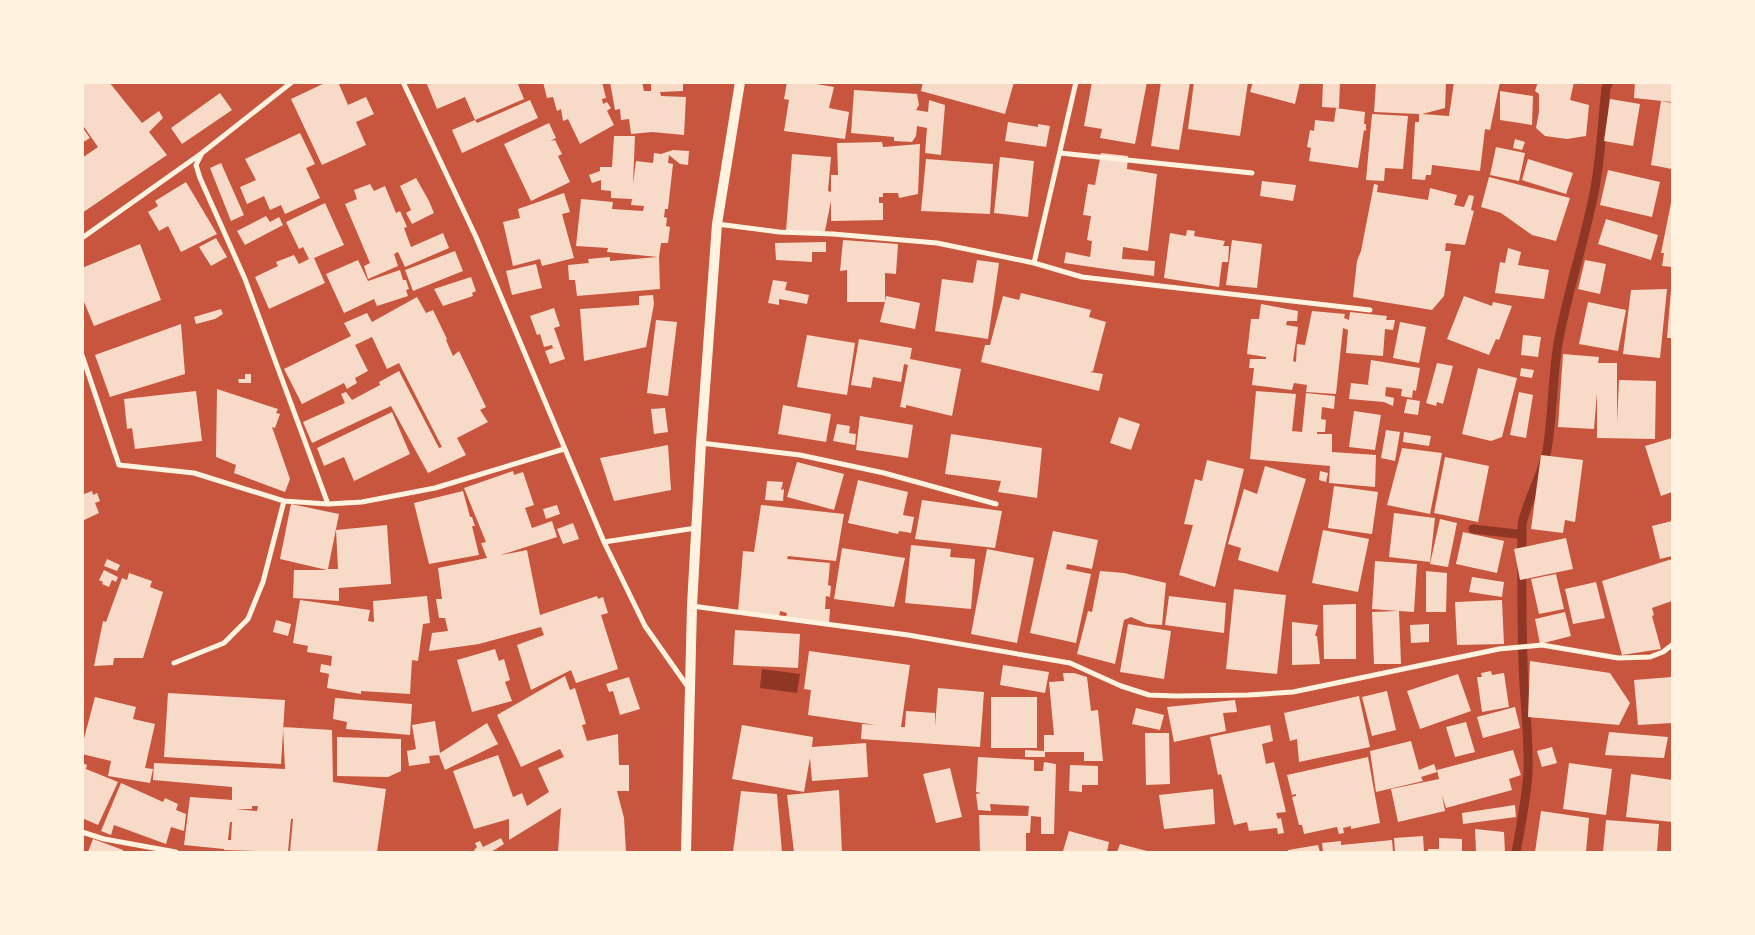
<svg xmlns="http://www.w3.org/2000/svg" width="1755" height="935" viewBox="0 0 1755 935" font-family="'IBM Plex Sans',sans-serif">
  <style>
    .water { fill: #8f3625 }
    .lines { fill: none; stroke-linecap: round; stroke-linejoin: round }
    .stream { stroke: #8f3625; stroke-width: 9 }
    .building { fill: #f7dbc8; fill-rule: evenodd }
    .minor { stroke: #fff3e0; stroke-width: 5 }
    .secondary { stroke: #fff3e0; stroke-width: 10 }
  </style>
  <rect width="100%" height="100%" fill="#c8553d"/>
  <path class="water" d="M 762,669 L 800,674 L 797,693 L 760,688 Z"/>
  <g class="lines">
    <path class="stream" d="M 1473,529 L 1517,534
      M 1516,852 C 1521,826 1526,800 1528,773 C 1529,744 1526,715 1524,685 C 1521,632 1522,578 1522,525 C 1527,499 1542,476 1547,450 C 1553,415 1552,379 1558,344 C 1567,293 1584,244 1594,193 C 1601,158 1602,123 1606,88 L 1609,82"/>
  </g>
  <path class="building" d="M 82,82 L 109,82 L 142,123 L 159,111 L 163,118 L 149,132 L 167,155 L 82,213 L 82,158 L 98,147 L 82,124 Z
    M 327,82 L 338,82 L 348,105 L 366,97 L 374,114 L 356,122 L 366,145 L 322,165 L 291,99 Z
    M 426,82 L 517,82 L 524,99 L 475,120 L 465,97 L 437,109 Z
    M 543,82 L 602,82 L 606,98 L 602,99 L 603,104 L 607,102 L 611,108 L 607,111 L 614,125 L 580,144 L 568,119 L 563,121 L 561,109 L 557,111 L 553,97 L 547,98 Z
    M 610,82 L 642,82 L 644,91 L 651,91 L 651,82 L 683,82 L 683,91 L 660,92 L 661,96 L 686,97 L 684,135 L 652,132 L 631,134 L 629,119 L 621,120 L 620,109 L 615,110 Z
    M 787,82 L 804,82 L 834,87 L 829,108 L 849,112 L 845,139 L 784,131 L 789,100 L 784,99 Z
    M 923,82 L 1014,82 L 1005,114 L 921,91 Z
    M 1092,82 L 1147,82 L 1135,144 L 1100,138 L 1102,129 L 1084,126 Z
    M 1161,82 L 1190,82 L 1179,150 L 1151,146 Z
    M 1194,82 L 1248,82 L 1240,136 L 1188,129 Z
    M 1253,82 L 1300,82 L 1295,104 L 1250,92 Z
    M 1323,82 L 1340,82 L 1339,108 L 1322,107 Z
    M 1376,82 L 1446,82 L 1445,108 L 1422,114 L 1449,116 L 1454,82 L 1500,82 L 1490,130 L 1485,129 L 1480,171 L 1432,165 L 1431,175 L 1426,175 L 1425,180 L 1412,179 L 1415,122 L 1419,122 L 1419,114 L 1374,112 Z
    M 1538,82 L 1574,82 L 1570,100 L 1589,105 L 1586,136 L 1567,139 L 1545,136 L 1536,128 L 1539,112 L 1539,94 L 1535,91 Z
    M 1635,82 L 1672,82 L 1672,102 L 1634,98 Z
    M 854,90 L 917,94 L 919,105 L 916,110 L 928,112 L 929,100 L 945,105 L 941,155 L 925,153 L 927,128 L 917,126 L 916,136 L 912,142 L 894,141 L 894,137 L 851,133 Z
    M 1500,91 L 1533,96 L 1532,125 L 1500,120 Z
    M 220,93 L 232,110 L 182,144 L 171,128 Z
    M 1610,99 L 1640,104 L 1633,146 L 1604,141 Z
    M 530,100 L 538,118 L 462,153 L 452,130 L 475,120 L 477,123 Z
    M 1661,101 L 1672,103 L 1672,169 L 1651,165 Z
    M 1336,108 L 1365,112 L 1364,124 L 1366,124 L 1366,131 L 1364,130 L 1358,168 L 1309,161 L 1311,148 L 1307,147 L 1310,130 L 1314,131 L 1315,120 L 1334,122 Z
    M 1372,114 L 1408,116 L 1403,169 L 1385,168 L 1384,181 L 1366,180 Z
    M 1008,122 L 1038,127 L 1038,124 L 1050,126 L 1046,147 L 1005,141 Z
    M 549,123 L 556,138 L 550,141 L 555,140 L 562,154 L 558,156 L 570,182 L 531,201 L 504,144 Z
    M 82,127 L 90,138 L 82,143 Z
    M 300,133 L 315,164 L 306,168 L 320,198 L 285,214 L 281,205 L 270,210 L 264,196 L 247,204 L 240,187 L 256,180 L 245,159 Z
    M 614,136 L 635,136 L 633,184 L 636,161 L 653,163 L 654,153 L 661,154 L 673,150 L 689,151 L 688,165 L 680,164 L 669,155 L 668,163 L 673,164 L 668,209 L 665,209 L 664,217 L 667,218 L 666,226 L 670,227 L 668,243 L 661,243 L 659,257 L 660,289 L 577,296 L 575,280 L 569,280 L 568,265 L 589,263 L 588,259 L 610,257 L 610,261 L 658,257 L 607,252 L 608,248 L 576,246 L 581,199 L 613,202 L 612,209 L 643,211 L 644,206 L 631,205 L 632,199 L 611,198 L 611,191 L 601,190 L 601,180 L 592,183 L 589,175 L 600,171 L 600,167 L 612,167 Z
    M 1515,139 L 1525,142 L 1522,150 L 1513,148 Z
    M 882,142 L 883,147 L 920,144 L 918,194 L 899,198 L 898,193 L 883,193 L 883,197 L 879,197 L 879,203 L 883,203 L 883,220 L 831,221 L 831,201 L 825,231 L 786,231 L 792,154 L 831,157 L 828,191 L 831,192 L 831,175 L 838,175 L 837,143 Z
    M 1496,147 L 1525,153 L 1519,181 L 1490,175 Z
    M 1101,153 L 1128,156 L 1127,169 L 1157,174 L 1148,251 L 1123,247 L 1122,259 L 1155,261 L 1154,276 L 1064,263 L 1066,252 L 1090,257 L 1092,241 L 1087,240 L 1091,216 L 1083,215 L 1088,184 L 1095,185 Z
    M 1000,157 L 1034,161 L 1028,217 L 994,213 Z
    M 926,159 L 993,164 L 990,214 L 921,211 Z
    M 1528,159 L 1573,173 L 1566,194 L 1522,180 Z
    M 221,163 L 244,215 L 231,221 L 210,168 Z
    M 1608,170 L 1660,182 L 1652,217 L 1600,205 Z
    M 1489,177 L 1570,198 L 1556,241 L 1532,235 L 1501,213 L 1481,207 Z
    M 416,178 L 429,201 L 434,213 L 412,224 L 406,213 L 411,210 L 400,186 Z
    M 1262,181 L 1296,185 L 1293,201 L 1260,196 Z
    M 186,182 L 217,234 L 181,252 L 168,226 L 159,231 L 148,212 L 158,206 L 155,201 Z
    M 370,184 L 374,191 L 385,186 L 396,213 L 400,211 L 407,227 L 404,228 L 411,247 L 443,233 L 449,248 L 405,267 L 398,252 L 394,254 L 398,266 L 368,279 L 364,266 L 370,263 L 345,204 L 357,199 L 354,190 Z
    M 1374,184 L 1378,185 L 1377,192 L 1428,200 L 1430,188 L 1457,195 L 1454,205 L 1464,207 L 1469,195 L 1474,196 L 1471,210 L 1474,211 L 1465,245 L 1446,243 L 1445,251 L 1451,251 L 1444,296 L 1432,310 L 1353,297 L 1357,261 L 1361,251 Z
    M 564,193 L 570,212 L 562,214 L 574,258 L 542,266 L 540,259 L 513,266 L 503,222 L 520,218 L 518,209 Z
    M 1672,198 L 1672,267 L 1662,266 L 1664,253 L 1661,253 Z
    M 325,203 L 344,245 L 314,258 L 325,283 L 269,309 L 255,277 L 278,266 L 276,262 L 294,255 L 299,264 L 309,259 L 303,247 L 299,249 L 286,222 Z
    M 266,216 L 270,222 L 279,217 L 283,225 L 245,245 L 237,231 Z
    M 1606,219 L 1658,235 L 1651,260 L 1598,244 Z
    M 1187,230 L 1195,231 L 1194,236 L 1225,241 L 1223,246 L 1229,246 L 1228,262 L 1222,262 L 1219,287 L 1164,278 L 1170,233 L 1186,236 Z
    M 216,238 L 227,257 L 211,266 L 199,247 Z
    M 843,240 L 898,244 L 896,274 L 885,273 L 885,302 L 886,296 L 920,303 L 915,329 L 880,322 L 885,302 L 847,302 L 847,270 L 840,271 Z
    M 1232,240 L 1262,244 L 1257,288 L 1226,285 Z
    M 826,242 L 826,252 L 812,252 L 812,262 L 776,260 L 775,243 Z
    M 140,244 L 161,300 L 94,326 L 82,297 L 82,268 Z
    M 1508,248 L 1521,252 L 1518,265 L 1549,270 L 1544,299 L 1495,293 L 1500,262 L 1505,263 Z
    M 455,251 L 463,271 L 413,291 L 405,270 Z
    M 358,260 L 368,281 L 400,270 L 403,280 L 406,280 L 409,289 L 406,290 L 408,296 L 377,306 L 374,299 L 344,313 L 326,274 Z
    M 977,260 L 999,263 L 988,339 L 935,331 L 942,279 L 973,283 Z
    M 1585,260 L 1606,264 L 1600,294 L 1578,289 Z
    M 536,264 L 542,288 L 512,295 L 506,271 Z
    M 471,277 L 476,291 L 472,293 L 473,296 L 443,306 L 434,289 Z
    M 773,280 L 787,282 L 785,290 L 809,295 L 807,304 L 779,299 L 779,305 L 768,303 Z
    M 1667,289 L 1660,358 L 1623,354 L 1631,290 Z
    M 1671,290 L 1672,290 L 1672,338 L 1667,338 Z
    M 1021,293 L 1091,310 L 1089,317 L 1106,322 L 1093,371 L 1090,372 L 1103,374 L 1099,391 L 981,362 L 985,345 L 990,345 L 1003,296 L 1019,300 Z
    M 653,295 L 654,304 L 646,347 L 584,361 L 580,309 L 639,305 L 639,296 Z
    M 1464,296 L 1492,306 L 1493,302 L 1512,306 L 1499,340 L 1496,339 L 1489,355 L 1447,339 Z
    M 417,297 L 426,313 L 433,310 L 447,339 L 446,340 L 453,356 L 459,351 L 486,407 L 480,410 L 488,422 L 457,438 L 466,455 L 428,473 L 391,406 L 312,443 L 303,422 L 345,403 L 341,394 L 346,392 L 352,400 L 380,385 L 379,382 L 399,371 L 439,448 L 442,447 L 399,363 L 387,369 L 372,337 L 355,345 L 368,371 L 355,378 L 357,383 L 347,389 L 344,383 L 302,404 L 284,369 L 351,336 L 344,323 L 367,313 L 372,322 Z
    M 1588,302 L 1626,310 L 1618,351 L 1579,344 Z
    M 1261,304 L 1298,311 L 1297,321 L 1287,321 L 1286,325 L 1298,327 L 1293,361 L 1296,362 L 1297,344 L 1305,345 L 1312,311 L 1345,314 L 1344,318 L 1349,320 L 1350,312 L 1387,316 L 1386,320 L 1395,320 L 1393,330 L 1385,329 L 1383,356 L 1346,353 L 1348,330 L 1343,328 L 1336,394 L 1306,392 L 1307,385 L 1294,383 L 1292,390 L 1252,385 L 1254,368 L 1249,368 L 1250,359 L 1266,359 L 1266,357 L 1247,354 L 1251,319 L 1259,319 Z
    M 554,308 L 560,326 L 554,328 L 565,359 L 550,364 L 545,351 L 553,348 L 552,345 L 544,347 L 540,334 L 537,335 L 530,316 Z
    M 221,309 L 223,314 L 215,319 L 196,324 L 194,317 Z
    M 656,320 L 677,322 L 668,396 L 647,393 Z
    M 1400,322 L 1426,327 L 1419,363 L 1393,358 Z
    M 181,324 L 185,374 L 110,397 L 95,355 Z
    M 807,335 L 855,343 L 847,395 L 797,387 Z
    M 1523,335 L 1541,337 L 1538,357 L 1521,355 Z
    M 859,339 L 912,348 L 910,359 L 961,369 L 952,416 L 906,405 L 906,408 L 900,407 L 908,365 L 904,364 L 901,382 L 873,377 L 871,388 L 851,385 Z
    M 1563,354 L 1599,357 L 1598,363 L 1617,363 L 1617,423 L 1619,380 L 1656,381 L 1655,439 L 1597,438 L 1597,393 L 1594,429 L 1558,427 Z
    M 1371,360 L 1420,368 L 1416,391 L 1413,390 L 1412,398 L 1401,396 L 1402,389 L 1386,387 L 1385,396 L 1394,398 L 1393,406 L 1384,402 L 1349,399 L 1351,383 L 1369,385 L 1368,384 Z
    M 1437,363 L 1453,366 L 1443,404 L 1437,402 L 1436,406 L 1426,403 Z
    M 1478,368 L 1517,378 L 1502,437 L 1491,441 L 1462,434 Z
    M 1521,368 L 1534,370 L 1532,378 L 1520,376 Z
    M 245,374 L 251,374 L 251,383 L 239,383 L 238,379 L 245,379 Z
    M 217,389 L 278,409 L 276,413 L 280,414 L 275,428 L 272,427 L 290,479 L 285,492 L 234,473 L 236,465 L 216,457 Z
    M 196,391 L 202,441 L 135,449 L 132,428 L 127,429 L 124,399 Z
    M 1256,391 L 1296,394 L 1292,431 L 1302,432 L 1306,393 L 1335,396 L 1334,409 L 1322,407 L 1321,419 L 1326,420 L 1325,432 L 1317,432 L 1317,434 L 1332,434 L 1332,452 L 1376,455 L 1375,487 L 1329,483 L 1330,466 L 1250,459 Z
    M 1519,392 L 1533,395 L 1526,438 L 1510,435 Z
    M 1407,399 L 1420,401 L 1418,415 L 1404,413 Z
    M 783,405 L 831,414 L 826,442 L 778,434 Z
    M 665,408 L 668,432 L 654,434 L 651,409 Z
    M 1354,411 L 1381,415 L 1375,450 L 1349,447 Z
    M 392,412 L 410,454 L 354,481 L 344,457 L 324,466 L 317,448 Z
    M 860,416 L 913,425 L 908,458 L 856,450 Z
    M 1119,417 L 1140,424 L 1131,450 L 1110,443 Z
    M 837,424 L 850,426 L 849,433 L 856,434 L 855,445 L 833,441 Z
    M 1386,430 L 1400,432 L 1395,461 L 1381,458 Z
    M 1404,432 L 1431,436 L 1429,446 L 1403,442 Z
    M 951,434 L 1042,448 L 1037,498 L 998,492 L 1001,481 L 945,474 Z
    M 1672,438 L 1672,492 L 1661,496 L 1645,446 Z
    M 668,445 L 671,490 L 614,501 L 600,458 Z
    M 1402,448 L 1442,453 L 1430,514 L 1387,505 Z
    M 1541,455 L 1583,460 L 1575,522 L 1565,520 L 1563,533 L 1531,529 Z
    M 1445,457 L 1489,466 L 1478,522 L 1434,513 Z
    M 1207,460 L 1244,469 L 1215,587 L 1179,575 L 1193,525 L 1184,524 L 1195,479 L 1202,481 Z
    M 797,462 L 844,474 L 834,510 L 787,497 Z
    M 1265,466 L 1306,479 L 1278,572 L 1238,560 L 1241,548 L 1228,544 L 1244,489 L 1257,494 Z
    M 513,471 L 514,475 L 523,472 L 534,505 L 525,508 L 532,528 L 552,521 L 557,537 L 501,555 L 527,550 L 540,615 L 597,596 L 598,599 L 603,597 L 608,613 L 601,615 L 618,669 L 576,683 L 571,670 L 531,690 L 517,645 L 544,635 L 541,627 L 479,644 L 429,651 L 432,633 L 448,631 L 445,618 L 439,618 L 436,599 L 442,599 L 438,568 L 487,558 L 481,543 L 486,542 L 464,488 Z
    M 1320,471 L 1328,473 L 1326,482 L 1319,480 Z
    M 858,480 L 908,492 L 903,515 L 914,517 L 911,533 L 899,531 L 898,534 L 848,523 Z
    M 767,481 L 783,482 L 781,490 L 784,489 L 783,501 L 765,500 Z
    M 1334,486 L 1378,492 L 1372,534 L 1328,528 Z
    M 92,491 L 93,495 L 97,493 L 100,501 L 95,503 L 99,513 L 82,521 L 82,495 Z
    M 463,491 L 470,517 L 472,517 L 475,526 L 472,526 L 479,555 L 429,564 L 414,503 Z
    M 922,500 L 1002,511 L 995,548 L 915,539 Z
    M 291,504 L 339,514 L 328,569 L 338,569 L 336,530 L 387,525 L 391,584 L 339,588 L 339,601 L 293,598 L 294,570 L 327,570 L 280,559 Z
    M 557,505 L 560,514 L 546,519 L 543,509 Z
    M 761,505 L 844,514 L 836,561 L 788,556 L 787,559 L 830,563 L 828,585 L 831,586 L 830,597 L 826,596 L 825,609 L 830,609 L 829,624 L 786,617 L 787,613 L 780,611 L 779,618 L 738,612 L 743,551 L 754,552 Z
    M 1394,513 L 1435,518 L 1430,562 L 1389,557 Z
    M 1440,519 L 1457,523 L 1448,567 L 1430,564 Z
    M 1672,521 L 1672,556 L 1660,559 L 1652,526 Z
    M 573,523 L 579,539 L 563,544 L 557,529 Z
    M 1323,530 L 1369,539 L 1358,592 L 1312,583 Z
    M 1053,531 L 1098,540 L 1092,569 L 1067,564 L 1066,569 L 1091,574 L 1076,643 L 1030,633 Z
    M 1463,532 L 1504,541 L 1497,573 L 1456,564 Z
    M 1566,538 L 1573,569 L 1520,580 L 1514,549 Z
    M 911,545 L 951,549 L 950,557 L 975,559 L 971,609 L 905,603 Z
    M 842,548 L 905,558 L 894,607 L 834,599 Z
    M 987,549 L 1034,558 L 1017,643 L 971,634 Z
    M 107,559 L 120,565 L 117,571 L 104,566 Z
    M 1672,559 L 1672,601 L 1652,608 L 1654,615 L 1652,616 L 1661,649 L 1622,655 L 1602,581 Z
    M 1375,561 L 1417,564 L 1414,612 L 1399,611 L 1401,664 L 1374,664 L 1372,612 L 1398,611 L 1372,609 Z
    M 104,570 L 118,577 L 116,582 L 112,580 L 109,587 L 102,584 L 103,582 L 99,580 Z
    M 1100,571 L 1124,573 L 1166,583 L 1162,625 L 1147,624 L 1131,617 L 1124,620 L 1115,664 L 1077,654 L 1088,611 L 1092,612 Z
    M 1426,571 L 1447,573 L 1446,612 L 1426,612 Z
    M 129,573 L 152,581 L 150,587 L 163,592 L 143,658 L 114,658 L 113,665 L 94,666 L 103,621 L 106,622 L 122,578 L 127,580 Z
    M 1556,574 L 1564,609 L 1539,614 L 1531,579 Z
    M 1472,577 L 1504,582 L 1502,597 L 1469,592 Z
    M 1596,582 L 1605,618 L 1573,624 L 1565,589 Z
    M 1234,589 L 1286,595 L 1277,674 L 1226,669 Z
    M 427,596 L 430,623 L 423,624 L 418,661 L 412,660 L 410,694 L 361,691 L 361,694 L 327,688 L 329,674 L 320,672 L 321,664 L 331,666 L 332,656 L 307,652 L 308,646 L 293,643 L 300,600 L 370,610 L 368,621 L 374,622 L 373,601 Z
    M 1169,596 L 1226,603 L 1224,633 L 1165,625 Z
    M 1502,600 L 1504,644 L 1457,645 L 1455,602 Z
    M 1356,604 L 1356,659 L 1324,659 L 1323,605 Z
    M 1565,612 L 1571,636 L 1540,644 L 1535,619 Z
    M 276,620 L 291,624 L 288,636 L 273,632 Z
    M 1292,622 L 1318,625 L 1315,636 L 1317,636 L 1320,664 L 1292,665 Z
    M 1128,624 L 1171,631 L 1164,679 L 1120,672 Z
    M 1429,624 L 1429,642 L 1411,643 L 1410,625 Z
    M 735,630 L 800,634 L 798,668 L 733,665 Z
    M 495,649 L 499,661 L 504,659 L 510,680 L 505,682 L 512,701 L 472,712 L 457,660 Z
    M 809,651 L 910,665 L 901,727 L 905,727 L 906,711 L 935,713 L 935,726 L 938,688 L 984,692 L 980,747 L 861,739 L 862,724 L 876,725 L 808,715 L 811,690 L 804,689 Z
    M 1530,661 L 1610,673 L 1630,703 L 1619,725 L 1528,717 Z
    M 1003,665 L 1049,672 L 1045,693 L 1000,685 Z
    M 1491,671 L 1492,675 L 1504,673 L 1509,707 L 1482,712 L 1477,677 L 1482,677 L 1481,673 Z
    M 1063,673 L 1074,673 L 1087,677 L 1091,711 L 1098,710 L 1103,761 L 1084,761 L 1084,752 L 1045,752 L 1045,757 L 1025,757 L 1025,750 L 1044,751 L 1044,735 L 1054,735 L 1049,682 L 1064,681 Z
    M 1458,674 L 1471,711 L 1420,729 L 1407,691 Z
    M 565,676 L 570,690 L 575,688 L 586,724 L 582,725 L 587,741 L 618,734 L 619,765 L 629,765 L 629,791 L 617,791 L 624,818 L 626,852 L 558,852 L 561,808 L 509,840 L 509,819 L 474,829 L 453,771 L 498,755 L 513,797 L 522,793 L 527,806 L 549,792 L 538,768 L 564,757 L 560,749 L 521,767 L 497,715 Z
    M 629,677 L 640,709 L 620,715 L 613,691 L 609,692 L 606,684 Z
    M 1672,677 L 1672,723 L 1638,725 L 1634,680 Z
    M 1387,691 L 1396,730 L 1372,736 L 1362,697 Z
    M 168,693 L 285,700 L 281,764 L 164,757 Z
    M 1359,696 L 1370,747 L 1299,762 L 1297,739 L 1290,741 L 1284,713 Z
    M 95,697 L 136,707 L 133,719 L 155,724 L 145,768 L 153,769 L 150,783 L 108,776 L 111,761 L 82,754 L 82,746 Z
    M 991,697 L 1037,697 L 1037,748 L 991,748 Z
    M 335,698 L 412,704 L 410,735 L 346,729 L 347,722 L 333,719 Z
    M 1235,700 L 1237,712 L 1223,713 L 1226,731 L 1174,742 L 1167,707 Z
    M 1515,707 L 1520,728 L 1483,738 L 1477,717 Z
    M 1136,708 L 1164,715 L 1160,730 L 1132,724 Z
    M 435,721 L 440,753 L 487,723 L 498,744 L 445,770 L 439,755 L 429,756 L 430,763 L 409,766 L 407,751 L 416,749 L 412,725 Z
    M 1466,722 L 1475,752 L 1455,757 L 1446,727 Z
    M 742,725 L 813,737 L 812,747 L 866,743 L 868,777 L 812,781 L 810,758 L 804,792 L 732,779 Z
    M 1270,725 L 1273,741 L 1262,744 L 1266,764 L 1274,762 L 1286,812 L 1276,813 L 1278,819 L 1281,818 L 1284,833 L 1278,834 L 1277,828 L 1249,831 L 1247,822 L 1234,825 L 1221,774 L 1218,775 L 1210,737 Z
    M 283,727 L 332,730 L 333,782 L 386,789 L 377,852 L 290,852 L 293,819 L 291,819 L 288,852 L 224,850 L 224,849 L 184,845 L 190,797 L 232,800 L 232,787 L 153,780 L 154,763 L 285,769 ZM 252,806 L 258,806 L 257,811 L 236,809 L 252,809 ZM 230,822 L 232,822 L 231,840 L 228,840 Z
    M 1609,732 L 1668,737 L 1664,758 L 1605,755 Z
    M 1145,733 L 1169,733 L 1170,784 L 1146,785 Z
    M 337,737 L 401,739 L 401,771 L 388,777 L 337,776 Z
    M 1411,741 L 1419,770 L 1434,764 L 1437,772 L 1421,777 L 1423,781 L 1376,792 L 1370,751 Z
    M 1552,747 L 1557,763 L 1542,767 L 1537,751 Z
    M 1513,750 L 1521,775 L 1509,779 L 1512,790 L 1446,808 L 1442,795 L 1445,811 L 1398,822 L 1391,789 L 1439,779 L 1437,770 Z
    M 978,757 L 1034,760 L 1034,771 L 1043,771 L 1044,762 L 1056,764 L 1054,834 L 1041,834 L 1041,817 L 1031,816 L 1030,833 L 1026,833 L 1026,852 L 980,852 L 979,815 L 1028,816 L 1029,806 L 990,804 L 991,811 L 978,810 L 976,794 L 981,793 L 976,792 Z
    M 1368,757 L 1380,823 L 1351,829 L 1351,826 L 1343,828 L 1344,833 L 1339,834 L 1337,827 L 1304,834 L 1302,825 L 1299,825 L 1292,797 L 1296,796 L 1296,794 L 1292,795 L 1287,775 Z
    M 82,763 L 87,765 L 86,769 L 118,782 L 98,825 L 82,818 Z
    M 1569,763 L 1612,769 L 1606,815 L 1563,809 Z
    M 1070,765 L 1098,766 L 1098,785 L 1082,785 L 1082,792 L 1069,791 Z
    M 950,768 L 962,817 L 936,823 L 923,774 Z
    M 1631,774 L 1672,780 L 1672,822 L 1626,817 Z
    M 121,783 L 163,802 L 165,798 L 178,804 L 176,810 L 186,814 L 184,831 L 171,827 L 166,844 L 114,825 L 111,835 L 101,831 Z
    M 1213,789 L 1215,824 L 1164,829 L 1159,795 Z
    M 839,790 L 842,852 L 794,852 L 787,795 Z
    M 741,791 L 777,794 L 782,852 L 733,852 Z
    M 1515,805 L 1516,817 L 1463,824 L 1462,813 Z
    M 1541,811 L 1589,818 L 1586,852 L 1535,852 Z
    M 1606,820 L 1659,824 L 1657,852 L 1603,852 Z
    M 1475,829 L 1504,832 L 1505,852 L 1476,852 Z
    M 1069,831 L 1109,842 L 1107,852 L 1071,852 L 1063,851 Z
    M 1423,836 L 1424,852 L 1395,852 L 1394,838 Z
    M 501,838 L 504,844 L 491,852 L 475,852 L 474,850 L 477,847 L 475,843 L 480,841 L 483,847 Z
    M 1439,838 L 1462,839 L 1462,852 L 1428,852 L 1428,849 L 1439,849 Z
    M 93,839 L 123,850 L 123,852 L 88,852 Z
    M 1392,840 L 1393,852 L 1323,852 L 1322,843 L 1341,841 L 1341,845 Z
    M 1120,844 L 1151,852 L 1117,852 Z
    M 1318,845 L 1320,852 L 1288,852 L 1288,850 Z"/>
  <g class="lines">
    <path class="minor" d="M 403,82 L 476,237 L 604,542 L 645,626 L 688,687
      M 202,153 L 196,165 L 200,178 L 245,279 L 328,504
      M 1060,153 L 1252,173
      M 717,224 L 779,232 L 833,234 L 937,243 L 1034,263 L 1076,82
      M 82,238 L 202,153 L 292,82
      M 1034,263 L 1082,277 L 1370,310
      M 82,355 L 119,465 L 194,473 L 284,501 L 328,504 L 362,502 L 435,488 L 564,449
      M 701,443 L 800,455 L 884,473 L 996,504
      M 604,542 L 696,528
      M 692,606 L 908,635 L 1070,663 L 1121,686 L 1149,695 L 1176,696 L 1248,695 L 1293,692 L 1499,649 L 1542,645 L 1618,658 L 1650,657 L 1663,652 L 1672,645
      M 174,663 L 224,643 L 248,619 L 263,582 L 284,501
      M 82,832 L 104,839 L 176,852"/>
    <path class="secondary" d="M 686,852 L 692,606 L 701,443 L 717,224 L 740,82"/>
  </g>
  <rect width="1755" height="935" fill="none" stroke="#fff3e0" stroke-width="168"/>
</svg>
